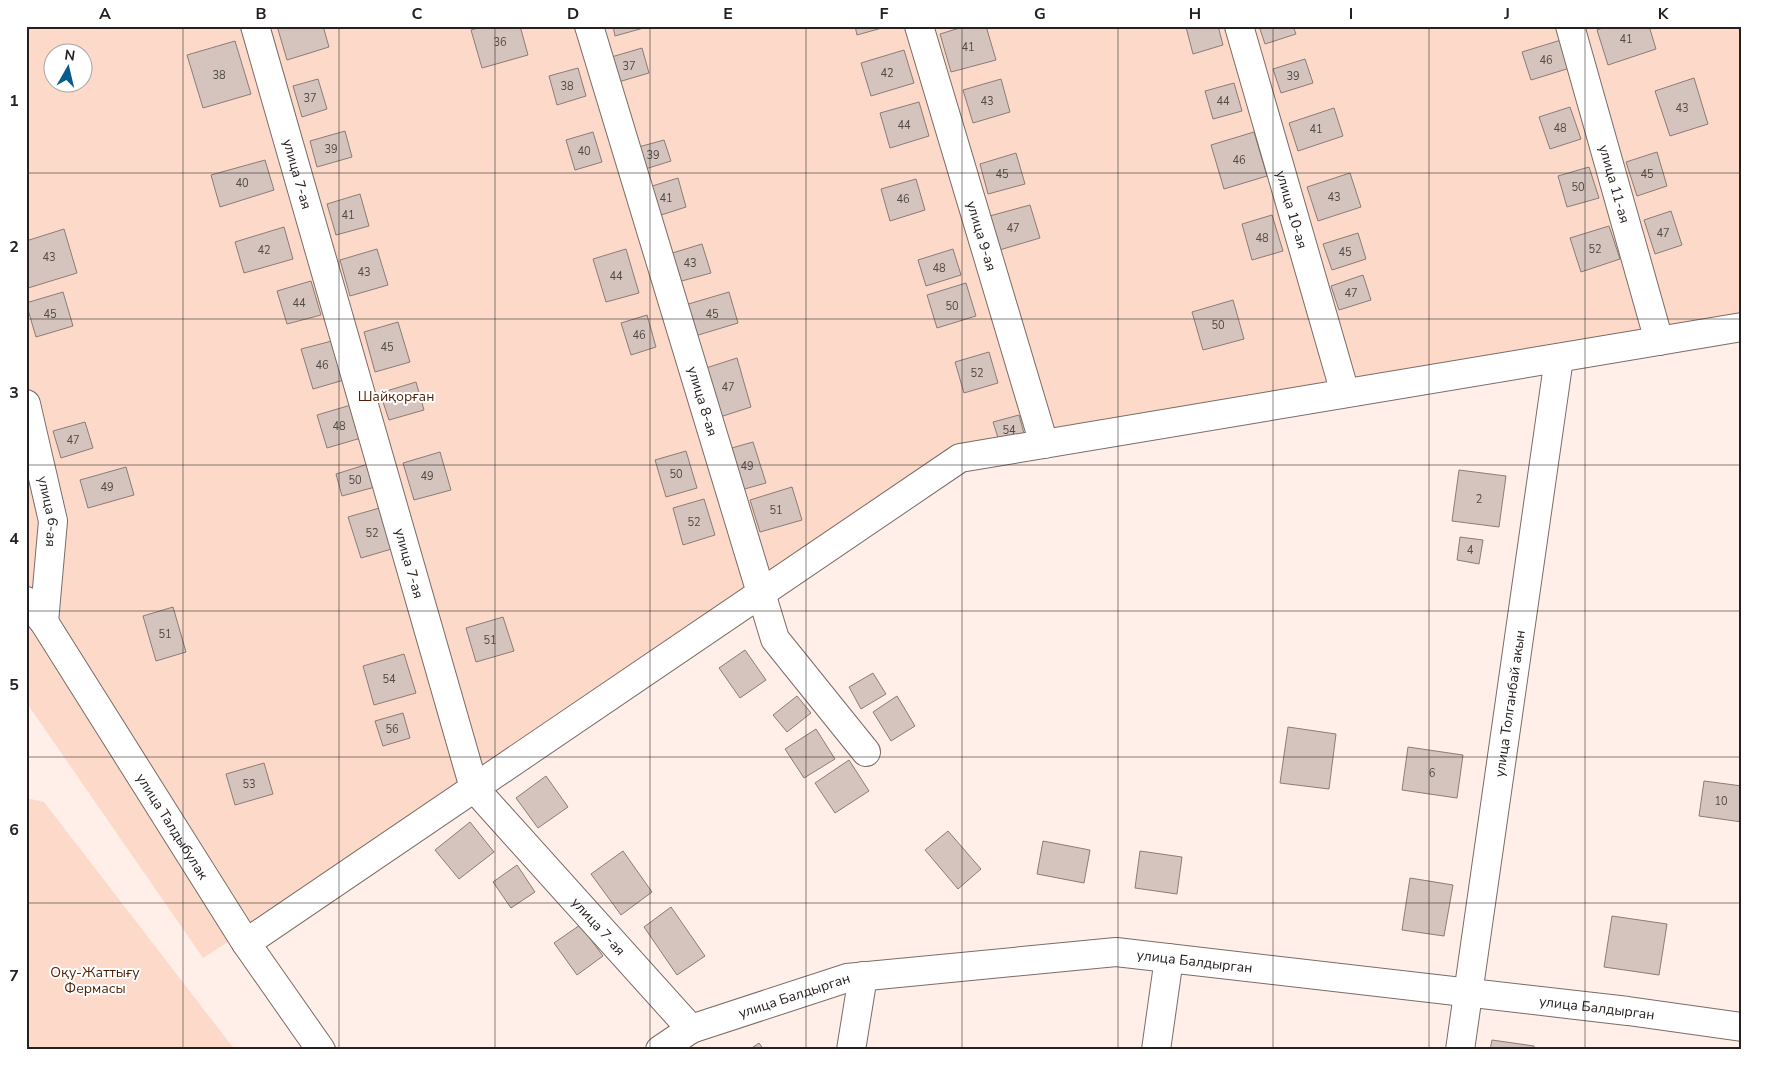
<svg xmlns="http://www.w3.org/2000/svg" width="1768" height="1076" viewBox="0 0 1768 1076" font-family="'Nunito Sans',sans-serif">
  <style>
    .green { fill: #fdd9c9; fill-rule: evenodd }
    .building { fill: #d4c4bd; stroke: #8b7c76 }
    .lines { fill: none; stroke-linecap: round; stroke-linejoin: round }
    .minor-casing { stroke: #7a6c66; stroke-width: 30 }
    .minor { stroke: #fff; stroke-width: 28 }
    .grid { fill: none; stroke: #26201e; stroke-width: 1; stroke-opacity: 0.55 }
    .labels { text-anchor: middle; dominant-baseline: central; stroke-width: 4; stroke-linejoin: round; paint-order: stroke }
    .number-label { font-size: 11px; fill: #524946 }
    .street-label { font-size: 14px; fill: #26201e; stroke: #fff }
    .park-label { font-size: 14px; fill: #521f03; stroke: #fff }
    .neatline { fill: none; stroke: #26201e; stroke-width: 2 }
    .grid-label { font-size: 16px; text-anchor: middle; font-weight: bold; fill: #26201e }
  </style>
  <rect width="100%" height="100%" fill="#ffefe8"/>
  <path class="green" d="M 26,26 L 1742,26 L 1742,340 L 977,459 L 203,958 L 26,702 ZM 52,52 L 82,52 L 82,82 L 52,82 Z
    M 26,798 L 44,802 L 235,1050 L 26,1050 Z"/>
  <path class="building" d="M 277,26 L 323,26 L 329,47 L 287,60 Z
    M 485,26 L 520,26 L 528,55 L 482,68 L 471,30 Z
    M 613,26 L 647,26 L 647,27 L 615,36 Z
    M 855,26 L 889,26 L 857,35 Z
    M 966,26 L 986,26 L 996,60 L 951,72 L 940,34 Z
    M 1218,26 L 1223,45 L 1193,54 L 1186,27 Z
    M 1259,26 L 1293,26 L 1296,34 L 1265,44 Z
    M 1608,26 L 1649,26 L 1656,49 L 1608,65 L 1597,30 Z
    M 1561,40 L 1570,68 L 1531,80 L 1522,52 Z
    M 235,41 L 251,94 L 203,108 L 187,55 Z
    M 642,48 L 649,73 L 615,83 L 608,58 Z
    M 904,50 L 914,83 L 871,96 L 861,63 Z
    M 1305,59 L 1313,83 L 1281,93 L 1273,69 Z
    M 578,68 L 586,96 L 557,105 L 549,76 Z
    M 1694,78 L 1708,124 L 1670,136 L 1655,91 Z
    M 318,79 L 327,109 L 302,117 L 293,86 Z
    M 1001,79 L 1010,112 L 973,123 L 963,90 Z
    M 1234,83 L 1242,111 L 1213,119 L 1205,91 Z
    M 919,102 L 929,136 L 890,148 L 880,113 Z
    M 1570,107 L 1581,139 L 1550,149 L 1539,117 Z
    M 1334,108 L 1343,136 L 1298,151 L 1289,123 Z
    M 345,131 L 352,157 L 317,167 L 310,141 Z
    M 593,132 L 602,162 L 575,170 L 566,140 Z
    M 1254,132 L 1267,176 L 1224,189 L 1211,145 Z
    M 664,140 L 671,161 L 642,170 L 635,148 Z
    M 1657,152 L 1667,186 L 1637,196 L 1626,162 Z
    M 1016,153 L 1025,184 L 988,194 L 980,164 Z
    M 265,160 L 274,190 L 220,207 L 211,175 Z
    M 1589,167 L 1599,198 L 1567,207 L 1558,176 Z
    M 1350,173 L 1361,207 L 1318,221 L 1307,187 Z
    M 678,178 L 686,207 L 655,217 L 646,188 Z
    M 916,179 L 925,210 L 890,221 L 881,189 Z
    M 360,194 L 369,226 L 336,235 L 327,204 Z
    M 1030,205 L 1040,238 L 996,251 L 986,217 Z
    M 1671,211 L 1682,245 L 1655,254 L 1644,220 Z
    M 1272,215 L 1283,251 L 1252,260 L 1242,224 Z
    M 1609,226 L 1620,259 L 1581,272 L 1570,238 Z
    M 284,227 L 293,259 L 244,273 L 235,242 Z
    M 64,229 L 77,273 L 28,288 L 26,241 Z
    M 1358,233 L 1366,259 L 1332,270 L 1323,244 Z
    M 702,244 L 711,273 L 678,282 L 669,254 Z
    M 377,249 L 388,285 L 350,296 L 340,260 Z
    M 626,249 L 639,293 L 606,302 L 593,259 Z
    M 953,249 L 961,275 L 926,286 L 918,260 Z
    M 1363,275 L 1371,300 L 1339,310 L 1331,286 Z
    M 311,281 L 321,315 L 287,324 L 277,291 Z
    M 966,283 L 976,316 L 937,328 L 927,295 Z
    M 63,292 L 73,326 L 36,337 L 26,303 Z
    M 729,292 L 738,323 L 695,336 L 685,305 Z
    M 1233,300 L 1244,339 L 1203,350 L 1192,312 Z
    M 647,315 L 656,347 L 631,355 L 621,323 Z
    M 398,322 L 410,362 L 375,372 L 364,332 Z
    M 332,341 L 344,380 L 313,389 L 301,349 Z
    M 989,352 L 998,383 L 964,393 L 955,362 Z
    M 737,358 L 751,407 L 720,417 L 706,368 Z
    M 416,382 L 424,410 L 389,420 L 380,393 Z
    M 351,405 L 361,438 L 327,448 L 317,415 Z
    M 1019,415 L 1025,437 L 1000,444 L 993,422 Z
    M 85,422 L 93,448 L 61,458 L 53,431 Z
    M 753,442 L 766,483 L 741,490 L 728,449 Z
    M 686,451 L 697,488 L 666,497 L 655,460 Z
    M 440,452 L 451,490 L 414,500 L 403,463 Z
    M 368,464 L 375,487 L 342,496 L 336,474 Z
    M 126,467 L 134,495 L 88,508 L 80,480 Z
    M 1459,470 L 1506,476 L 1499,527 L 1452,521 Z
    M 792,487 L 802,520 L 760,532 L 750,500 Z
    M 704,499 L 715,535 L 683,545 L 673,508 Z
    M 383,507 L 395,548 L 361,558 L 348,517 Z
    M 1460,537 L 1483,540 L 1479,564 L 1457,560 Z
    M 173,607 L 186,652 L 156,661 L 143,616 Z
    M 503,617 L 514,651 L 476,662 L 466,628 Z
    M 745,650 L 766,680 L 740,698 L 719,668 Z
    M 404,654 L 416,693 L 374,705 L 363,666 Z
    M 873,673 L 886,694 L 861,709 L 849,687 Z
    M 797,696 L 811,713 L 787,732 L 773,715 Z
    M 897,696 L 915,726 L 891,741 L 873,712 Z
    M 403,713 L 410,738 L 383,746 L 375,721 Z
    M 1288,727 L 1336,734 L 1329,789 L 1280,783 Z
    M 816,729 L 835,759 L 804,778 L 785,749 Z
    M 1408,747 L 1463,755 L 1457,798 L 1402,790 Z
    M 849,760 L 869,791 L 835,813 L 815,783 Z
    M 264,763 L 273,794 L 235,805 L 226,774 Z
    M 546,776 L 568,807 L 538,828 L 516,798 Z
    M 1704,781 L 1742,786 L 1742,822 L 1699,816 Z
    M 470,822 L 494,852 L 459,879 L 435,850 Z
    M 948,831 L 981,869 L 958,889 L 925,850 Z
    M 1043,841 L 1090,850 L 1084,883 L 1037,874 Z
    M 623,851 L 652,892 L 621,915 L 591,874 Z
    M 1140,851 L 1182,857 L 1177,894 L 1135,888 Z
    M 517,865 L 535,892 L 511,908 L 493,882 Z
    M 1410,878 L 1453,885 L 1444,936 L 1402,930 Z
    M 671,907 L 705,956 L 677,975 L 644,927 Z
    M 1612,916 L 1667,924 L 1659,975 L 1604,967 Z
    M 580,925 L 603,956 L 577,975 L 554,943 Z
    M 1492,1040 L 1534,1046 L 1534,1050 L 1490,1050 Z
    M 759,1043 L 764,1050 L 749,1050 Z"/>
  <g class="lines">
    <g class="minor-casing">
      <g id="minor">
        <path id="s1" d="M 255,26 L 474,788 L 691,1029"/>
        <path id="s2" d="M 589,26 L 775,639 L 866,752"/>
        <path id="s3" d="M 919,26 L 1044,444"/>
        <path id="s4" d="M 1239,26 L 1345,393"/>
        <path id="s5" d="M 1570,26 L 1659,341"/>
        <path id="s6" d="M 26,404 L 53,521 L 44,622"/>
        <path id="s7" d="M 26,601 L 44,622 L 246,943 L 321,1050"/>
        <path d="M 246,943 L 960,458 L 1742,327"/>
        <path id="s8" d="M 660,1050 L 691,1029 L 847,978 L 1116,952 L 1628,1011 L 1742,1027"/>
        <path d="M 851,1050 L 863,976"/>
        <path d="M 1156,1050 L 1169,958"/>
        <path id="s9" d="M 1460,1050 L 1559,358"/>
      </g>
    </g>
    <use href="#minor" class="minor"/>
  </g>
  <path class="grid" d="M 183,26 L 183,1050M 339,26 L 339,1050M 495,26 L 495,1050M 650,26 L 650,1050M 806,26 L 806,1050M 962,26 L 962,1050M 1118,26 L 1118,1050M 1273,26 L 1273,1050M 1429,26 L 1429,1050M 1585,26 L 1585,1050M 26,173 L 1742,173M 26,319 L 1742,319M 26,465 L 1742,465M 26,611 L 1742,611M 26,757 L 1742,757M 26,903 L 1742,903"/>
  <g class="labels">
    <g class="number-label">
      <text x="1626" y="39">41</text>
      <text x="500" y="42">36</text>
      <text x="968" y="47">41</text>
      <text x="1546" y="60">46</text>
      <text x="629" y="66">37</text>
      <text x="887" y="73">42</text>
      <text x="219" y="75">38</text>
      <text x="1293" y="76">39</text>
      <text x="567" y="86">38</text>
      <text x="310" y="98">37</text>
      <text x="987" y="101">43</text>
      <text x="1223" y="101">44</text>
      <text x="1682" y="108">43</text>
      <text x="904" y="125">44</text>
      <text x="1560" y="128">48</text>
      <text x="1316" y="129">41</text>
      <text x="331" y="149">39</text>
      <text x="584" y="151">40</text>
      <text x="653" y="155">39</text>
      <text x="1239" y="160">46</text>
      <text x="1002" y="174">45</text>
      <text x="1647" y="174">45</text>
      <text x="242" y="183">40</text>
      <text x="1578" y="187">50</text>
      <text x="1334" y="197">43</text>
      <text x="666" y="198">41</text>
      <text x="903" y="199">46</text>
      <text x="348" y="215">41</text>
      <text x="1013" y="228">47</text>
      <text x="1663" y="233">47</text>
      <text x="1262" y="238">48</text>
      <text x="1595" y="249">52</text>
      <text x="264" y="250">42</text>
      <text x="1345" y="252">45</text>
      <text x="49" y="257">43</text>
      <text x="690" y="263">43</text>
      <text x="939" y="268">48</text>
      <text x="364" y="272">43</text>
      <text x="616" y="276">44</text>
      <text x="1351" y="293">47</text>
      <text x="299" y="303">44</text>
      <text x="952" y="306">50</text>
      <text x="50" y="314">45</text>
      <text x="712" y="314">45</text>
      <text x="1218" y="325">50</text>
      <text x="639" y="335">46</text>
      <text x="387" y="347">45</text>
      <text x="322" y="365">46</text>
      <text x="977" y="373">52</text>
      <text x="728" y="387">47</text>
      <text x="339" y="426">48</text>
      <text x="1009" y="430">54</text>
      <text x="73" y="440">47</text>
      <text x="747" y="466">49</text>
      <text x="676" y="474">50</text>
      <text x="427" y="476">49</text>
      <text x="355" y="480">50</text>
      <text x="107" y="487">49</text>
      <text x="1479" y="499">2</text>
      <text x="776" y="510">51</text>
      <text x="694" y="522">52</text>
      <text x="372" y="533">52</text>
      <text x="1470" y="550">4</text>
      <text x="165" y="634">51</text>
      <text x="490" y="640">51</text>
      <text x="389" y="679">54</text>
      <text x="392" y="729">56</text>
      <text x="1432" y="773">6</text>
      <text x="249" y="784">53</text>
      <text x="1721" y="801">10</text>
    </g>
    <g class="street-label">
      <text stroke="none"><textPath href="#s1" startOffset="154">улица 7-ая</textPath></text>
      <text stroke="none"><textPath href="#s5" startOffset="164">улица 11-ая</textPath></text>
      <text stroke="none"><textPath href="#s4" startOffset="191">улица 10-ая</textPath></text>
      <text stroke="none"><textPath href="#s3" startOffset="219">улица 9-ая</textPath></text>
      <text stroke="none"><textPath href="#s2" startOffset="392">улица 8-ая</textPath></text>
      <text stroke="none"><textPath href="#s6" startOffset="110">улица 6-ая</textPath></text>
      <text stroke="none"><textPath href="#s1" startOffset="559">улица 7-ая</textPath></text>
      <text stroke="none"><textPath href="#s9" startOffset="350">улица Толганбай акын</textPath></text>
      <text stroke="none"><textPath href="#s7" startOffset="269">улица Талдыбулак</textPath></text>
      <text stroke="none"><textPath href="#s1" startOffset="979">улица 7-ая</textPath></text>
      <text stroke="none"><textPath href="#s8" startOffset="551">улица Балдырган</textPath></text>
      <text stroke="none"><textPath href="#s8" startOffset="146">улица Балдырган</textPath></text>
      <text stroke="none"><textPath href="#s8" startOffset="956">улица Балдырган</textPath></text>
    </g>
    <g class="park-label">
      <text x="396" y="396">Шайқорған</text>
      <text x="95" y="972">Оқу-Жаттығу<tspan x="95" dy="16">Фермасы</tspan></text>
    </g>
  </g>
  <rect width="1768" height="1076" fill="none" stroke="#ffffff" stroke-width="55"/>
  <g transform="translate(68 68) rotate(8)"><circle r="24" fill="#ffffff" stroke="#a8a6a5"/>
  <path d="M0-4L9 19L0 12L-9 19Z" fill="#085b8d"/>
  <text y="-8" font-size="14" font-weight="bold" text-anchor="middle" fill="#26201e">N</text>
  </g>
  <rect x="28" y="28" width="1712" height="1020" class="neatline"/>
  <g class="grid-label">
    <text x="105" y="19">A</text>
    <text x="261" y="19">B</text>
    <text x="417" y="19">C</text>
    <text x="573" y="19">D</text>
    <text x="728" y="19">E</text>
    <text x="884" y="19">F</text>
    <text x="1040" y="19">G</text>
    <text x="1195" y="19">H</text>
    <text x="1351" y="19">I</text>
    <text x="1507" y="19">J</text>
    <text x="1663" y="19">K</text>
    <text x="14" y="106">1</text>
    <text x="14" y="252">2</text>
    <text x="14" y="398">3</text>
    <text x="14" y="544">4</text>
    <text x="14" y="690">5</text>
    <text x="14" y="835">6</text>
    <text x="14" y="981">7</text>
  </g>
</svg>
